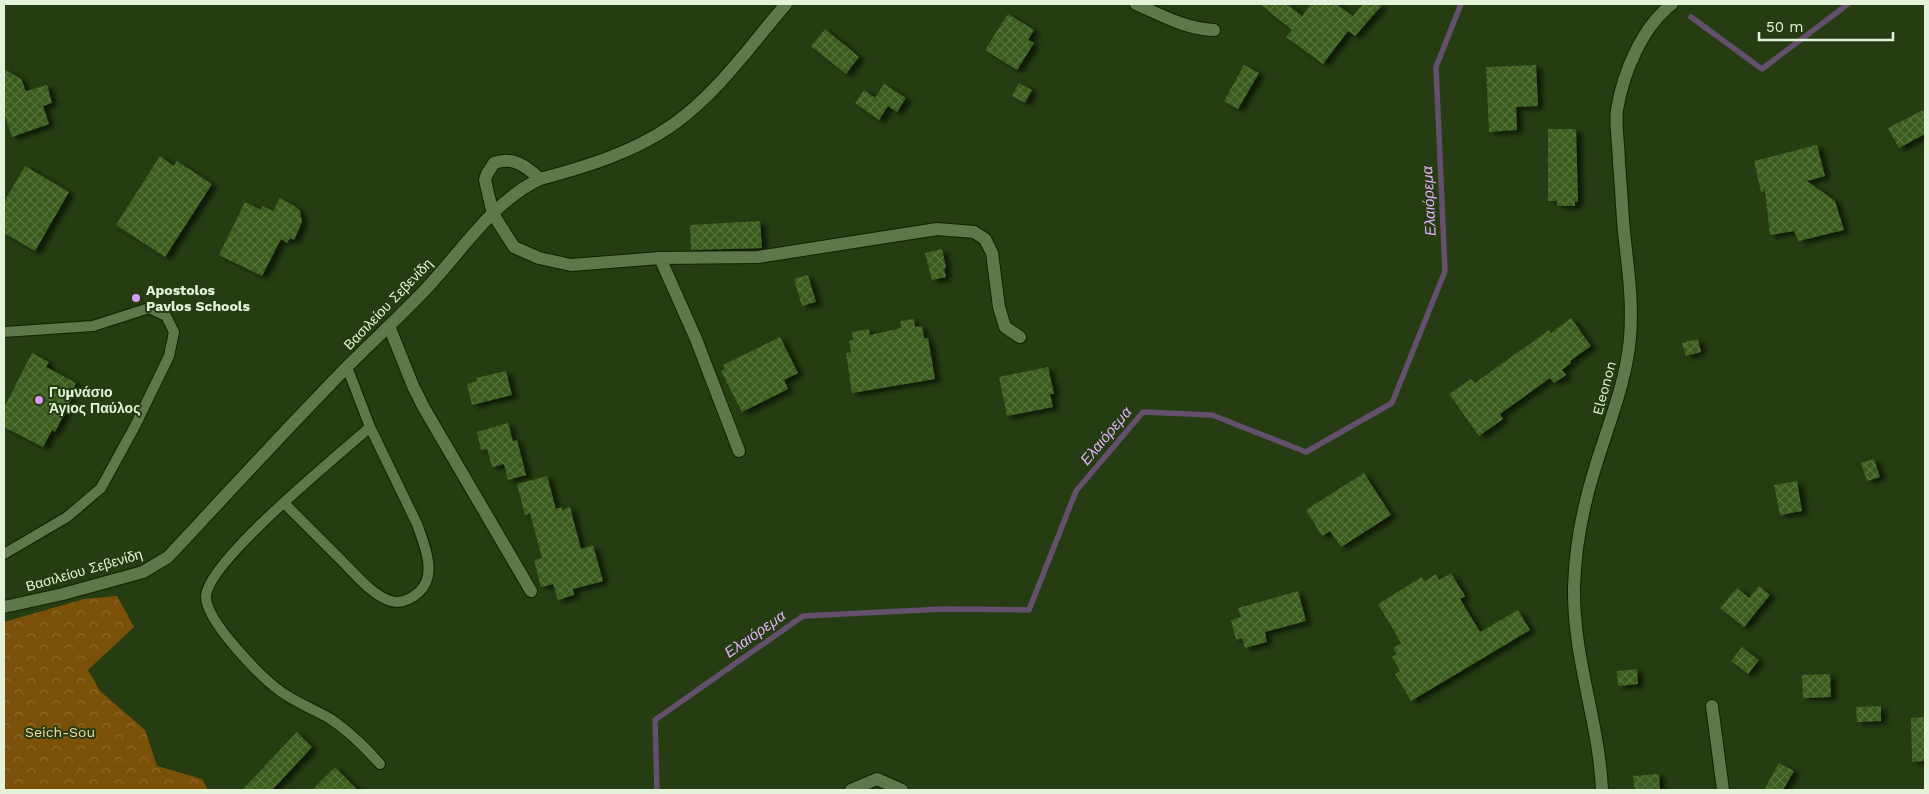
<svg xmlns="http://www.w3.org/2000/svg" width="1929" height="794" viewBox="0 0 1929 794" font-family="'Work Sans',sans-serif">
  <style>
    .forest { fill: url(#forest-crowns) }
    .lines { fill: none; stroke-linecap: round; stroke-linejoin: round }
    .stream { stroke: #644f6d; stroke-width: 5.5 }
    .building { fill: url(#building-cross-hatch); filter: url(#shadow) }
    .service-casing { stroke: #112203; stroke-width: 12 }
    .minor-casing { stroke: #112203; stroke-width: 14 }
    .tertiary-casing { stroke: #112203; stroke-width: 14 }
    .service { stroke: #5e774b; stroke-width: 10 }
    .minor { stroke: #5e774b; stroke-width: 12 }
    .tertiary { stroke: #5e774b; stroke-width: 12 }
    .poi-dot { fill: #d79bf9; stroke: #263c12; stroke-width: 2 }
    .labels { text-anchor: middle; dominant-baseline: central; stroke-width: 4; stroke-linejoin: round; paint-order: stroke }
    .poi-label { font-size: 14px; font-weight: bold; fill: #e3f2d9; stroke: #263c12; text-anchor: start }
    .street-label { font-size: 14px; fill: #e3f2d9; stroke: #263c12 }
    .park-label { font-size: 14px; fill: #fcd5a3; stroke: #263c12 }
    .water-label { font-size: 15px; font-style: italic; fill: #e2b2fe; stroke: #263c12 }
  </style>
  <defs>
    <pattern id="forest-crowns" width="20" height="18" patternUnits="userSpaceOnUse" patternTransform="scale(1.25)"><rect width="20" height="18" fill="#7b510a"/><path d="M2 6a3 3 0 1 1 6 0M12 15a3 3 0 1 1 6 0" fill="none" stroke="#8e6a2d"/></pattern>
    <pattern id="building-cross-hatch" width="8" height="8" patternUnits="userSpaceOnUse" patternTransform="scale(1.25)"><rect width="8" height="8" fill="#3a5b1c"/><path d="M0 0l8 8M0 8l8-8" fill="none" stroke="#56733c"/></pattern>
    <filter id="shadow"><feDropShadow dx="5.5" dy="3" stdDeviation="2.5" flood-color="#0009"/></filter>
  </defs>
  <rect width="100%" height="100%" fill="#263c12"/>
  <path class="forest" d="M 117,596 L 134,627 L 88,670 L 100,691 L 145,730 L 157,766 L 202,779 L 208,790 L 4,790 L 4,622 L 84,599 Z"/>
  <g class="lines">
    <path class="stream" d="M 1691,17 L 1762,69 L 1848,4
      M 657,790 L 655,720 L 803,616 L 944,609 L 1029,610 L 1076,491 L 1143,412 L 1212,415 L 1306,452 L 1392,403 L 1445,271 L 1436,67 L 1461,4"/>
  </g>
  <path class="building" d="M 1260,4 L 1287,4 L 1302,16 L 1311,4 L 1336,4 L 1353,16 L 1363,4 L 1383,4 L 1355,36 L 1348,31 L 1323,64 L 1286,37 L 1292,30 Z
    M 1008,14 L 1034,30 L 1028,40 L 1034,43 L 1017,70 L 985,50 Z
    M 825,29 L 859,57 L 846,74 L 811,46 Z
    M 1244,65 L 1259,73 L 1238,109 L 1224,101 Z
    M 1536,65 L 1538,106 L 1516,107 L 1517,130 L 1489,132 L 1486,67 Z
    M 4,69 L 21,79 L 26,91 L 47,85 L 52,103 L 43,106 L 49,124 L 12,137 L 4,113 Z
    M 1019,83 L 1032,90 L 1025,103 L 1012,96 Z
    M 884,84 L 906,98 L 897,112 L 888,106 L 879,120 L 855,103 L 864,90 L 875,98 Z
    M 1925,109 L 1925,134 L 1899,148 L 1888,128 Z
    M 1548,129 L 1576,129 L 1578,202 L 1575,202 L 1575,206 L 1557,206 L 1557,201 L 1548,201 Z
    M 1817,145 L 1825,176 L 1807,181 L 1835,201 L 1844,230 L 1799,241 L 1794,231 L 1770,235 L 1765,191 L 1761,192 L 1754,161 Z
    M 160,156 L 174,166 L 177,161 L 212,184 L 165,257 L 116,225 Z
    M 25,166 L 69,192 L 35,251 L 4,233 L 4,202 Z
    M 280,198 L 296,207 L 300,211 L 302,222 L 294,240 L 290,238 L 287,243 L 281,239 L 262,276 L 219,255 L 245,202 L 261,210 L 263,206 L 273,211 Z
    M 760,221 L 762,248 L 691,250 L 690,225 Z
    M 942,249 L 946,268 L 944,269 L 946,277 L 932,280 L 925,253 Z
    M 808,275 L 816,302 L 802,306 L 794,279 Z
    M 1571,318 L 1591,346 L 1570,361 L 1571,363 L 1562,370 L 1566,375 L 1554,383 L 1550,378 L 1500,414 L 1503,419 L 1479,436 L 1449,394 L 1471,379 L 1475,383 L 1549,330 L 1551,333 Z
    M 914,319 L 915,327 L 922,326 L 924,338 L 928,338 L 935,379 L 852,393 L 846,353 L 851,352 L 849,341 L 853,340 L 852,332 L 869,329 L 870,335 L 901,328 L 900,321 Z
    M 780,337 L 798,373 L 784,380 L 788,389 L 742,412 L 721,371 L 725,369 L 723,365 Z
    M 1698,339 L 1701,352 L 1686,356 L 1682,343 Z
    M 32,353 L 49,362 L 46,367 L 76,383 L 67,399 L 71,400 L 55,432 L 52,430 L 43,447 L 4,427 L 4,408 Z
    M 1048,367 L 1054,394 L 1050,394 L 1053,407 L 1007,416 L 999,377 Z
    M 506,371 L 512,395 L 472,405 L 467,384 L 477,381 L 476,378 Z
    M 508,423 L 513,441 L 517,440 L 526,475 L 508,480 L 504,464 L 492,467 L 487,449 L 481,450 L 477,432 Z
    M 1874,459 L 1880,477 L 1867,481 L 1861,463 Z
    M 1364,473 L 1391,515 L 1341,547 L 1330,531 L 1322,536 L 1306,510 Z
    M 547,476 L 556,509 L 562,507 L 562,510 L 570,507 L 581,549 L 593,545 L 603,581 L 573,589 L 574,595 L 558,600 L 553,584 L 541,587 L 534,560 L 542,558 L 530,513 L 525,515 L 517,484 Z
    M 1797,481 L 1802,511 L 1780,515 L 1774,485 Z
    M 1451,573 L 1465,596 L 1460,599 L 1480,632 L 1518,610 L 1530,630 L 1411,701 L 1395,674 L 1400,671 L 1392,657 L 1397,654 L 1393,648 L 1401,643 L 1378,604 L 1422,577 L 1425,581 L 1436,574 L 1439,580 Z
    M 1759,586 L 1770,595 L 1744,627 L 1720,608 L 1737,588 L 1749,598 Z
    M 1298,591 L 1306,621 L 1265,632 L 1267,642 L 1245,648 L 1242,638 L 1236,640 L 1231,620 L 1241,617 L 1238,608 Z
    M 1742,647 L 1759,660 L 1748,674 L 1731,661 Z
    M 1637,669 L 1638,684 L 1618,686 L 1617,671 Z
    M 1830,674 L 1831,697 L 1803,698 L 1802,675 Z
    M 1881,706 L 1881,721 L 1857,722 L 1856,707 Z
    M 1925,717 L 1925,761 L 1912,762 L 1911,718 Z
    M 297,732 L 312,747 L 272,790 L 242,790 Z
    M 1779,763 L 1794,771 L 1783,790 L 1764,790 Z
    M 335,767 L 358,790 L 312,790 Z
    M 1659,774 L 1660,790 L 1635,790 L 1633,776 Z"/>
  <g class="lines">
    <g class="service-casing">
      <path id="service" d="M 4,332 L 93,326 L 149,308 L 166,316 L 174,332 L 169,356 L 135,426 L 101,488 L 67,517 L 4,554
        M 370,427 C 340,454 206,562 206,597 C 206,621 260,676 280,691 C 295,702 313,709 329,718 C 349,731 364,746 380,764
        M 284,503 C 303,522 322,541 341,560 C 354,573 373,596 391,601 C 401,604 411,599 419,592 C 438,575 424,544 417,524 L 370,427 L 347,367"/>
    </g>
    <g class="minor-casing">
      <path id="minor" d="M 1136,4 C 1161,15 1186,29 1214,30
        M 540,179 C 526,166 513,156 494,163 L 487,174 L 485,180 L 493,214 L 514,247 L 539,258 L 571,265 L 660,258 L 696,339 L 739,451
        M 660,258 L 758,257 L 937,229 L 974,232 L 985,239 L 992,253 L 999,307 L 1005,327 L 1020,337
        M 389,326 L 413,386 L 424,408 L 531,591
        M 4,607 L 63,594 L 143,572 L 168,557 C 228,493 287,428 348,366 C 373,341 399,317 423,292 C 460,254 491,202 540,179 C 585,167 632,153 671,126 C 717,94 750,46 786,4
        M 1712,706 L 1723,790
        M 851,790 L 877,779 L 902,790"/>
    </g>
    <g class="tertiary-casing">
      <path id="tertiary" d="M 1602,790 C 1599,722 1573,658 1574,588 C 1575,549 1583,506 1595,468 C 1608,425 1626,383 1630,338 C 1633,300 1628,269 1624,232 C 1622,209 1621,186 1619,163 C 1619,146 1615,127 1617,110 C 1623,73 1642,27 1672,4"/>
    </g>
    <use href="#service" class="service"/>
    <use href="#minor" class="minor"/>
    <use href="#tertiary" class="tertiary"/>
  </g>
  <g class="poi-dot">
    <circle cx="136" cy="298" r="5"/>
    <circle cx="39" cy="400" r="5"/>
  </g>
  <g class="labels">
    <g class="poi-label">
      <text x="146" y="290">Apostolos<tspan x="146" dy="16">Pavlos Schools</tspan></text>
      <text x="49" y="392">Γυμνάσιο<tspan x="49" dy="16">Άγιος Παύλος</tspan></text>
    </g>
    <g class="street-label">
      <text transform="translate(388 304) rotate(-46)">Βασιλείου Σεβενίδη</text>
      <text transform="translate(1604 388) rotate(-75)">Eleonon</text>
      <text transform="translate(84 570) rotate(-16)">Βασιλείου Σεβενίδη</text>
    </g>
    <g class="park-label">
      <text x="60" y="732">Seich-Sou</text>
    </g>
    <g class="water-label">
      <text transform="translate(1429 201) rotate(-93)">Ελαιόρεμα</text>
      <text transform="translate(1106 436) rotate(-50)">Ελαιόρεμα</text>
      <text transform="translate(755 634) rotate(-35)">Ελαιόρεμα</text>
    </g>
  </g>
  <rect width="1929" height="794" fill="none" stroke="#e3f2d9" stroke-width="10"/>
  <path d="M1759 32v8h134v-8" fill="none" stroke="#e3f2d9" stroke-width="2.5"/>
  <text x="1766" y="32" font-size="15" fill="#e3f2d9" stroke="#263c12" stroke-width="4" paint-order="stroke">50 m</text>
</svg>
